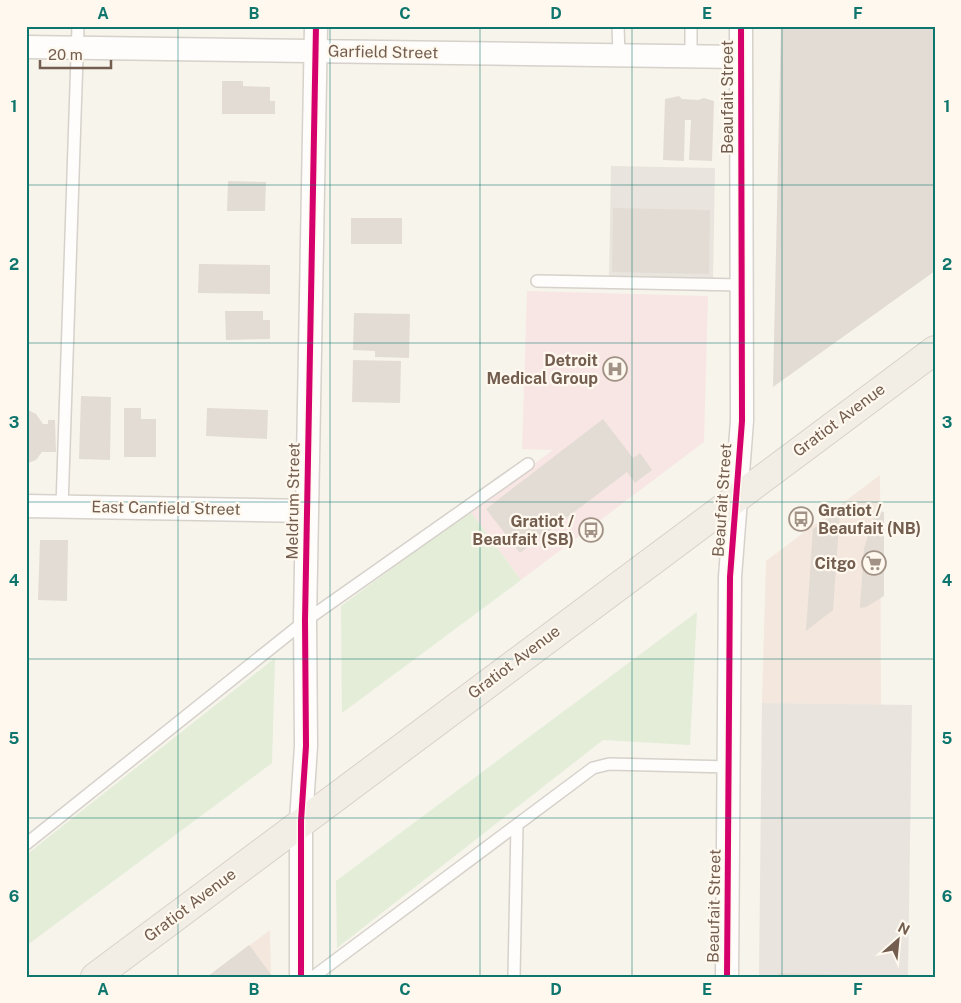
<svg xmlns="http://www.w3.org/2000/svg" width="961" height="1003" viewBox="0 0 961 1003" font-family="'Public Sans',sans-serif">
  <style>
    .commercial { fill: #f4e7dd }
    .industrial { fill: #e9e4dd }
    .medical { fill: #f8e6e4 }
    .green { fill: #e3edd8 }
    .building { fill: #e3dcd4 }
    .lines { fill: none; stroke-linecap: round; stroke-linejoin: round }
    .lane-casing { stroke: #d6d1ca; stroke-width: 14 }
    .street-casing { stroke: #d6d1ca; stroke-width: 25 }
    .primary-casing { stroke: #d8d1ca; stroke-width: 30 }
    .lane { stroke: #fefdfc; stroke-width: 11 }
    .street { stroke: #fefdfc; stroke-width: 22 }
    .primary { stroke: #f2eee6; stroke-width: 28 }
    .cycleway-casing { stroke: #fef8ee; stroke-width: 9 }
    .cycleway { stroke: #d6006c; stroke-width: 6 }
    .grid { fill: none; stroke: #0f766e; stroke-width: 1; stroke-opacity: 0.55 }
    .labels { text-anchor: middle; dominant-baseline: central; stroke-width: 4.5; stroke-linejoin: round; paint-order: stroke }
    .street-label { font-size: 16px; fill: #735d4e; stroke: #fef8ee }
    .poi-label { font-size: 16px; font-weight: bold; fill: #735d4e; stroke: #fef8ee; text-anchor: end }
    .neatline { fill: none; stroke: #0f766e; stroke-width: 2 }
    .grid-label { font-size: 16px; text-anchor: middle; font-weight: bold; fill: #0f766e }
  </style>
  <rect width="100%" height="100%" fill="#f7f4ec"/>
  <path class="commercial" d="M 880,475 L 881,705 L 762,703 L 766,561 Z
    M 270,930 L 271,977 L 207,977 Z"/>
  <path class="industrial" d="M 611,166 L 715,168 L 713,281 L 609,278 Z
    M 762,703 L 912,705 L 908,977 L 759,977 Z"/>
  <path class="medical" d="M 527,291 L 708,296 L 704,442 L 521,580 L 470,511 L 553,450 L 522,449 Z"/>
  <path class="green" d="M 470,511 L 521,580 L 342,713 L 341,606 Z
    M 697,612 L 690,745 L 603,740 L 337,948 L 336,881 Z
    M 275,658 L 272,763 L 26,946 L 26,855 Z"/>
  <path class="building" d="M 781,26 L 935,26 L 935,271 L 773,387 Z
    M 222,81 L 243,81 L 243,86 L 270,87 L 270,101 L 275,101 L 275,114 L 222,114 Z
    M 679,96 L 682,99 L 698,100 L 704,98 L 714,101 L 712,161 L 689,160 L 691,120 L 685,120 L 684,161 L 663,160 L 665,99 Z
    M 228,181 L 266,182 L 265,211 L 227,211 Z
    M 613,208 L 710,210 L 709,274 L 612,272 Z
    M 351,218 L 402,218 L 402,244 L 351,244 Z
    M 199,264 L 270,265 L 270,294 L 198,293 Z
    M 225,311 L 263,311 L 263,320 L 270,320 L 270,339 L 226,340 Z
    M 354,313 L 410,314 L 409,358 L 375,357 L 375,351 L 353,350 Z
    M 353,360 L 401,361 L 400,403 L 352,402 Z
    M 81,396 L 111,397 L 110,460 L 79,459 Z
    M 124,408 L 141,408 L 141,419 L 156,419 L 156,457 L 124,457 Z
    M 207,408 L 268,410 L 267,439 L 206,436 Z
    M 26,409 L 36,414 L 43,424 L 48,424 L 48,420 L 55,420 L 56,452 L 42,452 L 36,460 L 26,464 Z
    M 603,419 L 633,458 L 640,453 L 652,470 L 635,483 L 627,472 L 520,553 L 486,509 Z
    M 840,510 L 833,610 L 806,631 L 813,529 Z
    M 876,510 L 884,512 L 884,596 L 866,607 L 860,608 L 864,548 Z
    M 40,540 L 68,540 L 67,601 L 38,600 Z
    M 249,945 L 273,977 L 207,977 L 216,970 Z
    M 778,973 L 857,975 L 857,977 L 778,977 Z"/>
  <g class="lines">
    <g class="lane-casing">
      <path id="lane" d="M 618,26 L 619,55
        M 691,26 L 691,56
        M 537,281 L 741,285
        M 62,507 L 78,26
        M 26,844 L 305,621 L 528,464
        M 313,977 L 593,768 L 609,764 L 730,767
        M 514,977 L 517,825"/>
    </g>
    <g class="street-casing">
      <path id="street" d="M 26,47 L 740,57
        M 26,506 L 306,511
        M 301,977 L 301,821 L 306,746 L 305,621 L 316,26
        M 727,977 L 730,577 L 742,421 L 741,26"/>
    </g>
    <g class="primary-casing">
      <path id="primary" d="M 95,977 L 935,350"/>
    </g>
    <use href="#lane" class="lane"/>
    <use href="#street" class="street"/>
    <use href="#primary" class="primary"/>
    <g class="cycleway-casing">
      <path id="cycleway" d="M 301,977 L 301,821 L 306,746 L 305,621 L 316,26
        M 727,977 L 730,577 L 742,421 L 741,26"/>
    </g>
    <use href="#cycleway" class="cycleway"/>
  </g>
  <path class="grid" d="M 178,26 L 178,977M 330,26 L 330,977M 480,26 L 480,977M 632,26 L 632,977M 782,26 L 782,977M 26,185 L 935,185M 26,343 L 935,343M 26,502 L 935,502M 26,659 L 935,659M 26,818 L 935,818"/>
  <defs>
    <g id="hospital-ring" transform="scale(1.25)"><circle r="9.5" fill="#fef8ee" stroke="#a19285" stroke-width="1.5"/><path d="M-5-5h3v3.5h4V-5h3V5h-3V1.5h-4V5h-3Z" fill="#a19285"/></g>
    <g id="bus-ring" transform="scale(1.25)"><circle r="9.5" fill="#fef8ee" stroke="#a19285" stroke-width="1.5"/><path d="M-5-6H5V4H4V6H2V4H-2V6H-4V4H-5ZM-3.5-4V0h7V-4ZM-3.5 1.2v1.5H-2V1.2ZM2 1.2v1.5H3.5V1.2Z" fill="#a19285"/></g>
    <g id="supermarket-ring" transform="scale(1.25)"><circle r="9.5" fill="#fef8ee" stroke="#a19285" stroke-width="1.5"/><path d="M-6-5.5h2.5l.6 2H6L4.5 2H-2.5L-4.4-4H-6ZM-1.5 3.2a1.3 1.3 0 1 0 .1 0ZM3 3.2a1.3 1.3 0 1 0 .1 0Z" fill="#a19285"/></g>
  </defs>
  <g fill-rule="evenodd">
    <use href="#hospital-ring" x="615" y="369"/>
    <use href="#bus-ring" x="801" y="519"/>
    <use href="#bus-ring" x="591" y="530"/>
    <use href="#supermarket-ring" x="874" y="563"/>
  </g>
  <g class="labels">
    <g class="street-label">
      <text transform="translate(383 52) rotate(1)">Garfield Street</text>
      <text transform="translate(727 97) rotate(-90)">Beaufait Street</text>
      <text transform="translate(839 420) rotate(-37)">Gratiot Avenue</text>
      <text transform="translate(722 500) rotate(-86)">Beaufait Street</text>
      <text transform="translate(293 501) rotate(-89)">Meldrum Street</text>
      <text transform="translate(166 508) rotate(1)">East Canfield Street</text>
      <text transform="translate(514 662) rotate(-37)">Gratiot Avenue</text>
      <text transform="translate(190 905) rotate(-37)">Gratiot Avenue</text>
      <text transform="translate(714 906) rotate(-89)">Beaufait Street</text>
    </g>
    <g class="poi-label">
      <text x="598" y="360">Detroit<tspan x="598" dy="18">Medical Group</tspan></text>
      <text x="818" y="510" text-anchor="start">Gratiot /<tspan x="818" dy="18">Beaufait (NB)</tspan></text>
      <text x="574" y="521">Gratiot /<tspan x="574" dy="18">Beaufait (SB)</tspan></text>
      <text x="856" y="563">Citgo</text>
    </g>
  </g>
  <rect width="961" height="1003" fill="none" stroke="#fef8ee" stroke-width="55"/>
  <g transform="translate(898 940) rotate(27)" stroke="#fef8ee" stroke-width="4" paint-order="stroke">
  <path d="M0-4L9 19L0 12L-9 19Z" fill="#735d4e"/>
  <text y="-8" font-size="14" font-weight="bold" text-anchor="middle" fill="#735d4e">N</text>
  </g>
  <path d="M40 60v8h71v-8" fill="none" stroke="#735d4e" stroke-width="2.5"/>
  <text x="48" y="60" font-size="15" fill="#735d4e" stroke="#fef8ee" stroke-width="4" paint-order="stroke">20 m</text>
  <rect x="28" y="28" width="906" height="948" class="neatline"/>
  <g class="grid-label">
    <text x="103" y="19">A</text>
    <text x="254" y="19">B</text>
    <text x="405" y="19">C</text>
    <text x="556" y="19">D</text>
    <text x="707" y="19">E</text>
    <text x="858" y="19">F</text>
    <text x="14" y="112">1</text>
    <text x="947" y="112">1</text>
    <text x="14" y="270">2</text>
    <text x="947" y="270">2</text>
    <text x="14" y="428">3</text>
    <text x="947" y="428">3</text>
    <text x="14" y="586">4</text>
    <text x="947" y="586">4</text>
    <text x="14" y="744">5</text>
    <text x="947" y="744">5</text>
    <text x="14" y="902">6</text>
    <text x="947" y="902">6</text>
    <text x="103" y="995">A</text>
    <text x="254" y="995">B</text>
    <text x="405" y="995">C</text>
    <text x="556" y="995">D</text>
    <text x="707" y="995">E</text>
    <text x="858" y="995">F</text>
  </g>
</svg>
